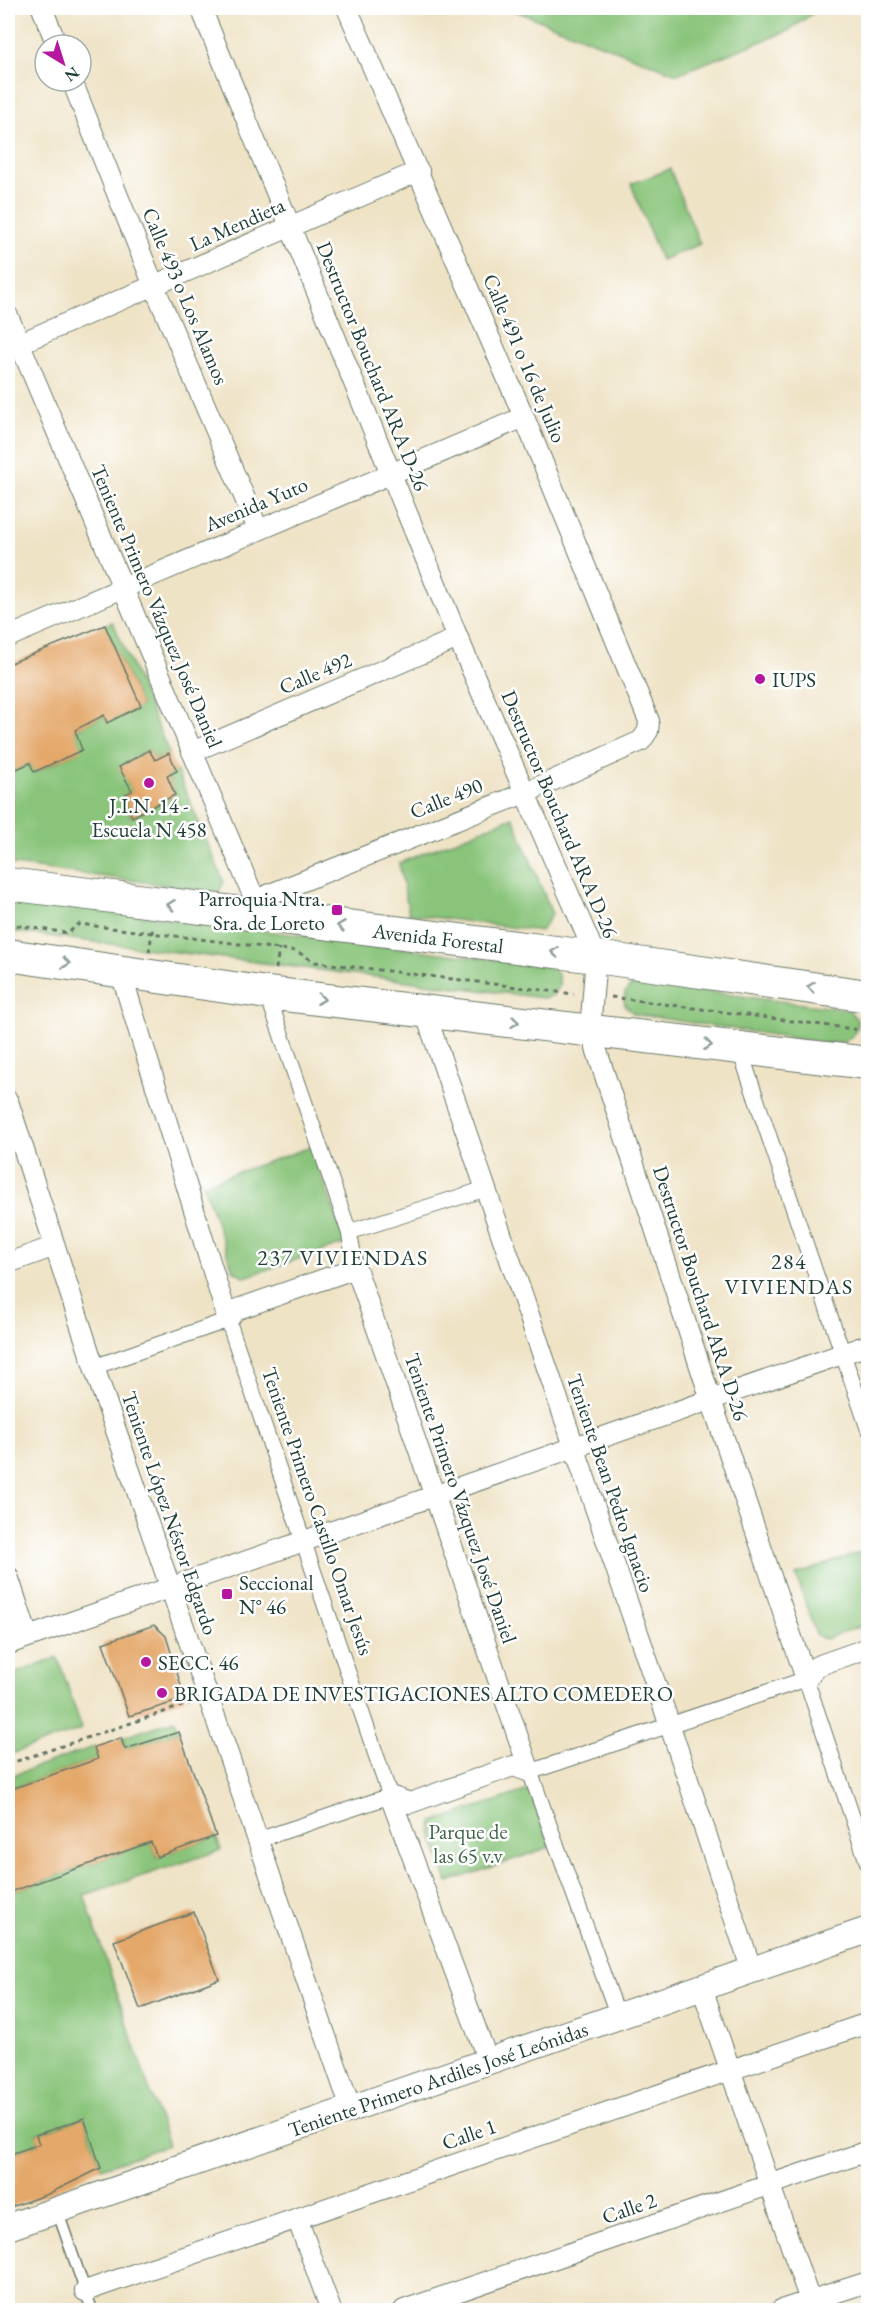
<svg xmlns="http://www.w3.org/2000/svg" width="876" height="2318" viewBox="0 0 876 2318" font-family="'EB Garamond',serif">
  <style>
    .green { fill: #89c47a; stroke: #548057; stroke-width: 1.5 }
    .building { fill: #e4a86b }
    .lines { fill: none; stroke-linecap: round; stroke-linejoin: round }
    .service-casing { stroke: #687767; stroke-width: 13 }
    .pedestrian-casing { stroke: #687767; stroke-width: 17 }
    .minor-casing { stroke: #687767; stroke-width: 22 }
    .tertiary-casing { stroke: #687767; stroke-width: 28 }
    .primary-casing { stroke: #687767; stroke-width: 34 }
    .path { stroke: #687767; stroke-width: 3; stroke-dasharray: 4.5 4.5; stroke-linecap: butt }
    .service { stroke: #fff; stroke-width: 10 }
    .pedestrian { stroke: #fff; stroke-width: 15 }
    .minor { stroke: #fff; stroke-width: 20 }
    .tertiary { stroke: #fff; stroke-width: 26 }
    .primary { stroke: #fff; stroke-width: 32 }
    .oneway { stroke: #8f9e9a }
    .poi-dot { fill: #b5179e; stroke: #fff; stroke-width: 2 }
    .labels { text-anchor: middle; dominant-baseline: central; stroke-width: 5; stroke-linejoin: round; paint-order: stroke }
    .street-label { font-size: 21px; fill: #1f3d34; stroke: #fff }
    .poi-label { font-size: 21px; fill: #1f3d34; stroke: #fff; text-anchor: start }
    .park-label { font-size: 21px; fill: #3f6649; stroke: #fff }
    .neighbourhood-label { font-size: 22px; letter-spacing: 1.5px; fill: #1f3d34; stroke: #fff }
  </style>
  <rect width="100%" height="100%" fill="#fff"/>
  <filter id="ink" filterUnits="userSpaceOnUse"><feTurbulence type="fractalNoise" baseFrequency=".0167" numOctaves="2"/><feDisplacementMap in="SourceGraphic" scale="12" xChannelSelector="R" yChannelSelector="G"/><feConvolveMatrix kernelMatrix="1 2 1 2 8 2 1 2 1" color-interpolation-filters="sRGB"/></filter>
  <filter id="wash" filterUnits="userSpaceOnUse"><feTurbulence type="fractalNoise" baseFrequency=".008" numOctaves="4" result="noise"/><feDisplacementMap in="SourceGraphic" scale="24" xChannelSelector="R" yChannelSelector="G"/><feGaussianBlur stdDeviation="1.35" result="paint"/><feColorMatrix in="noise" values="0 0 0 0 0 0 0 0 0 0 0 0 0 0 0 0 0 1.4 0 .05"/><feComposite in="paint" operator="in"/></filter>
  <g filter="url(#wash)">
    <rect width="100%" height="100%" fill="#efe3c6"/>
    <path class="green" d="M 508,8 L 820,8 L 788,31 L 677,74 Z
      M 670,169 L 700,244 L 661,260 L 631,184 Z
      M 113,622 L 169,753 L 155,760 L 148,750 L 120,767 L 132,791 L 124,795 L 131,817 L 175,795 L 167,776 L 177,771 L 224,882 L 219,892 L 8,864 L 8,773 L 30,763 L 35,772 L 81,750 L 75,730 L 104,715 L 107,722 L 141,706 L 105,625 Z
      M 513,817 L 552,914 L 541,931 L 409,914 L 399,863 Z
      M 8,899 L 545,966 L 557,972 L 560,985 L 554,995 L 544,998 L 8,931 Z
      M 641,983 L 849,1010 L 857,1020 L 857,1028 C 850,1044 840,1043 825,1043 L 634,1014 L 625,1005 C 622,992 628,985 641,983 Z
      M 311,1147 L 346,1243 L 245,1277 L 233,1270 L 203,1184 Z
      M 868,1549 L 868,1624 L 825,1639 L 816,1635 L 796,1575 Z
      M 58,1658 L 82,1729 L 8,1755 L 8,1676 Z
      M 175,1720 L 179,1732 L 125,1749 L 121,1738 Z
      M 94,1747 L 98,1759 L 8,1790 L 8,1777 Z
      M 531,1789 L 550,1847 L 448,1882 L 431,1832 L 433,1822 Z
      M 216,1836 L 221,1850 L 84,1895 L 168,2145 L 101,2168 L 84,2118 L 36,2134 L 39,2144 L 8,2155 L 8,1893 L 151,1842 L 157,1857 Z"/>
    <g id="blocks">
      <path class="building" d="M 105,625 L 141,706 L 107,723 L 104,715 L 75,730 L 82,750 L 34,772 L 30,763 L 8,773 L 8,664 Z
        M 149,750 L 155,760 L 169,753 L 177,771 L 167,776 L 175,795 L 132,817 L 124,795 L 132,791 L 119,767 Z
        M 154,1625 L 166,1636 L 185,1699 L 129,1716 L 103,1643 Z
        M 179,1732 L 216,1836 L 157,1857 L 151,1842 L 8,1893 L 8,1790 L 98,1759 L 94,1747 L 121,1738 L 125,1749 Z
        M 194,1912 L 219,1979 L 140,2009 L 114,1941 Z
        M 84,2118 L 101,2168 L 48,2194 L 8,2208 L 8,2155 L 39,2144 L 36,2135 Z"/>
    </g>
  </g>
  <g filter="url(#ink)">
    <use href="#blocks" fill-opacity="0" stroke="#687767" stroke-width="1.5"/>
    <g class="lines">
      <g class="service-casing">
        <path id="service" d="M 57,2210 L 92,2310"/>
      </g>
      <g class="pedestrian-casing">
        <path id="pedestrian" d="M 267,993 L 349,1232 L 356,1268
          M 739,1048 L 868,1428
          M 349,1232 L 485,1189
          M 94,1367 L 228,1320 L 390,1796 L 258,1840
          M 618,2016 L 530,1772 L 806,1679 L 868,1864"/>
      </g>
      <g class="minor-casing">
        <path id="minor" d="M 42,8 L 57,45
          M 201,8 L 458,638 L 596,957 L 590,1030 L 711,1400 L 806,1679
          M 72,81 L 154,286 L 258,529
          M 8,316 L 255,900 L 252,911
          M 9,348 L 419,171
          M 8,637 L 524,417
          M 192,752 L 458,638
          M 255,900 L 525,793 L 641,741 L 648,731 L 649,721 L 524,417 L 347,8
          M 120,970 L 228,1320
          M 425,1012 L 670,1726 L 752,1971
          M 8,1101 L 94,1367 L 351,2109
          M 8,1263 L 55,1246
          M 228,1320 L 235,1310 L 356,1268 L 530,1772
          M 8,1576 L 28,1637
          M 8,1644 L 868,1345
          M 806,1679 L 817,1666 L 868,1648
          M 390,1796 L 488,2061
          M 390,1796 L 410,1803 L 513,1766 L 530,1772
          M 702,1988 L 810,2301
          M 297,2218 L 331,2310
          M 85,2291 L 868,2023
          M 404,2310 L 868,2151
          M 781,2310 L 868,2282"/>
      </g>
      <g class="tertiary-casing">
        <path id="tertiary" d="M 8,2227 L 868,1930"/>
      </g>
      <g class="primary-casing">
        <path id="primary" d="M 8,884 L 596,957 L 868,996
          M 8,955 L 267,993 L 868,1063"/>
      </g>
      <path class="path" d="M 8,924 L 68,933 L 79,924 L 296,951 L 315,962 L 574,994
        M 149,952 L 153,926
        M 276,969 L 279,948
        M 611,997 L 868,1031
        M 8,1764 L 191,1703"/>
      <use href="#service" class="service"/>
      <use href="#pedestrian" class="pedestrian"/>
      <use href="#minor" class="minor"/>
      <use href="#tertiary" class="tertiary"/>
      <use href="#primary" class="primary"/>
    </g>
    <defs><path id="oneway-chevron" d="M-2-3.5L2.5 0L-2 3.5" fill="none" stroke-width="1.6" stroke-linecap="round" stroke-linejoin="round" transform="scale(1.5)"/></defs>
    <g class="oneway">
      <use href="#oneway-chevron" transform="translate(171 905) rotate(-173)"/>
      <use href="#oneway-chevron" transform="translate(341 926) rotate(-173)"/>
      <use href="#oneway-chevron" transform="translate(555 952) rotate(-173)"/>
      <use href="#oneway-chevron" transform="translate(66 963) rotate(7)"/>
      <use href="#oneway-chevron" transform="translate(811 987) rotate(-172)"/>
      <use href="#oneway-chevron" transform="translate(321 999) rotate(7)"/>
      <use href="#oneway-chevron" transform="translate(515 1022) rotate(6)"/>
      <use href="#oneway-chevron" transform="translate(708 1045) rotate(7)"/>
    </g>
  </g>
  <g class="poi-dot">
    <circle cx="760" cy="679" r="6"/>
    <circle cx="149" cy="783" r="6"/>
    <rect x="331" y="904" width="12" height="12" rx="3"/>
    <rect x="221" y="1588" width="12" height="12" rx="3"/>
    <circle cx="146" cy="1662" r="6"/>
    <circle cx="162" cy="1693" r="6"/>
  </g>
  <g class="labels">
    <g class="street-label">
      <text transform="translate(237 224) rotate(-24)">La Mendieta</text>
      <text transform="translate(186 296) rotate(67)">Calle 493 o Los Alamos</text>
      <text transform="translate(525 358) rotate(67)">Calle 491 o 16 de Julio</text>
      <text transform="translate(373 366) rotate(68)">Destructor Bouchard ARA D-26</text>
      <text transform="translate(256 504) rotate(-23)">Avenida Yuto</text>
      <text transform="translate(157 606) rotate(67)">Teniente Primero Vázquez José Daniel</text>
      <text transform="translate(315 673) rotate(-23)">Calle 492</text>
      <text transform="translate(446 798) rotate(-22)">Calle 490</text>
      <text transform="translate(560 814) rotate(67)">Destructor Bouchard ARA D-26</text>
      <text transform="translate(438 938) rotate(7)">Avenida Forestal</text>
      <text transform="translate(701 1293) rotate(72)">Destructor Bouchard ARA D-26</text>
      <text transform="translate(611 1483) rotate(71)">Teniente Bean Pedro Ignacio</text>
      <text transform="translate(461 1498) rotate(71)">Teniente Primero Vázquez José Daniel</text>
      <text transform="translate(318 1511) rotate(71)">Teniente Primero Castillo Omar Jesús</text>
      <text transform="translate(170 1513) rotate(71)">Teniente López Néstor Edgardo</text>
      <text transform="translate(438 2079) rotate(-19)">Teniente Primero Ardiles José Leónidas</text>
      <text transform="translate(469 2134) rotate(-19)">Calle 1</text>
      <text transform="translate(629 2208) rotate(-19)">Calle 2</text>
    </g>
    <g class="poi-label">
      <text x="772" y="679">IUPS</text>
      <text x="149" y="805" text-anchor="middle">J.I.N. 14 -<tspan x="149" dy="24">Escuela N 458</tspan></text>
      <text x="325" y="898" text-anchor="end">Parroquia Ntra.<tspan x="325" dy="24">Sra. de Loreto</tspan></text>
      <text x="239" y="1582">Seccional<tspan x="239" dy="24">N° 46</tspan></text>
      <text x="158" y="1662">SECC. 46</text>
      <text x="174" y="1693">BRIGADA DE INVESTIGACIONES ALTO COMEDERO</text>
    </g>
    <g class="park-label">
      <text x="468" y="1831">Parque de<tspan x="468" dy="24">las 65 v.v</tspan></text>
    </g>
    <g class="neighbourhood-label">
      <text x="343" y="1257">237 VIVIENDAS</text>
      <text x="789" y="1261">284<tspan x="789" dy="25">VIVIENDAS</tspan></text>
    </g>
  </g>
  <rect width="876" height="2318" fill="none" stroke="#fff" stroke-width="30"/>
  <g transform="translate(63 63) rotate(142)"><circle r="28" fill="#ffffff" stroke="#a5b1ae" stroke-width="1.5"/>
  <path d="M0-4.5L10 22L0 15L-10 22Z" fill="#b5179e"/>
  <text y="-9" font-size="16" font-weight="bold" text-anchor="middle" fill="#1f3d34">N</text>
  </g>
</svg>
